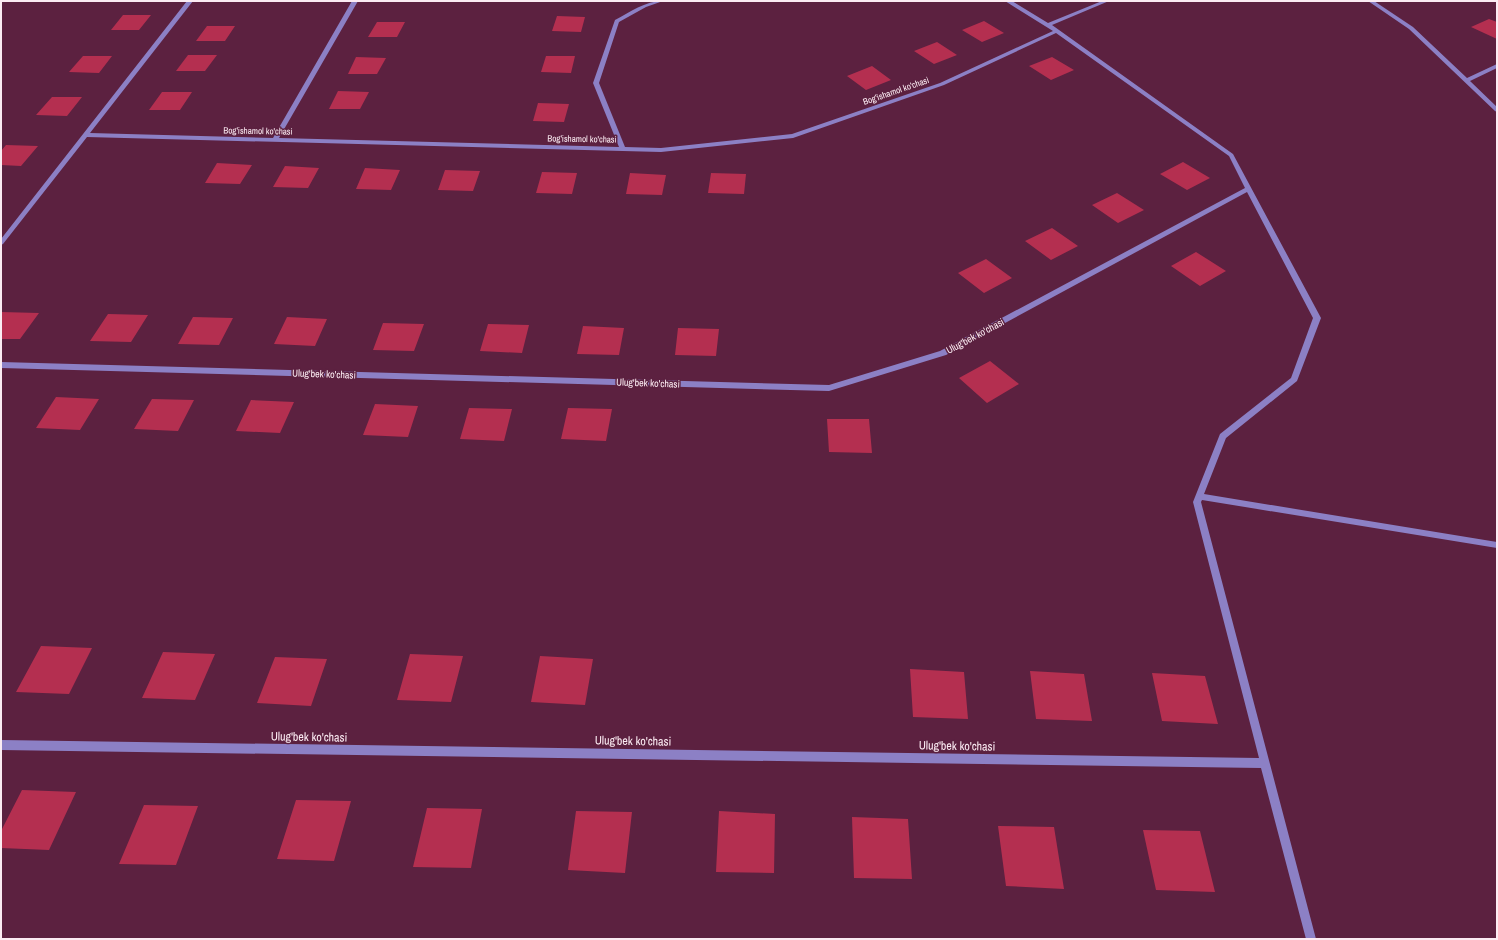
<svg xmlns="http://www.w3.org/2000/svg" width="1498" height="940" viewBox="0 0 1498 940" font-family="'Archivo Narrow',sans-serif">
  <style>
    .building { fill: #b42f50 }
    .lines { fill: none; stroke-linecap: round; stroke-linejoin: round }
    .minor { fill: #8c80c5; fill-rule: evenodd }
    .labels { text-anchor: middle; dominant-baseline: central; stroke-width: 3; stroke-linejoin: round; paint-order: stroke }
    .far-street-label { font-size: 9px; fill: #fcecf3; stroke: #5c2140 }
    .street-label { font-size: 10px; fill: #fcecf3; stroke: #5c2140 }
    .near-street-label { font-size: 12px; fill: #fcecf3; stroke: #5c2140 }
  </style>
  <rect width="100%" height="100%" fill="#5c2140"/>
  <path class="building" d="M 123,15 L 151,15 L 139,30 L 111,30 Z
    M 557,16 L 585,17 L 581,32 L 552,31 Z
    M 1489,19 L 1497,22 L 1497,39 L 1471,27 Z
    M 984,21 L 1004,33 L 982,42 L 962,30 Z
    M 377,22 L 405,22 L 397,37 L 368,37 Z
    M 207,26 L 235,26 L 225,41 L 196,41 Z
    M 937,42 L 957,55 L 934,64 L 914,51 Z
    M 188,55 L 217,55 L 205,71 L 176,71 Z
    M 83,56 L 112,56 L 99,73 L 69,72 Z
    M 546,56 L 575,56 L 571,73 L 541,72 Z
    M 356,57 L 386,58 L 377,74 L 348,74 Z
    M 1052,57 L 1074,70 L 1051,80 L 1029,66 Z
    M 872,66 L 891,80 L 866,90 L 847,76 Z
    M 338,91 L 369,92 L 360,109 L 329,109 Z
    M 162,92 L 192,92 L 180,110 L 149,110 Z
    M 52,97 L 82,97 L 67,116 L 36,115 Z
    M 538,103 L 569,104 L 564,122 L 533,121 Z
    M 6,145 L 38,146 L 21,166 L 1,165 L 1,151 Z
    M 1183,162 L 1210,178 L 1187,190 L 1160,174 Z
    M 217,163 L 252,165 L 240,184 L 205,183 Z
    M 285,166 L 319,168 L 308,188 L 273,187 Z
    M 365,168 L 400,170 L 391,190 L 356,189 Z
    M 445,170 L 480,171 L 473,191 L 438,190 Z
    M 542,172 L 577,173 L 572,194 L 536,193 Z
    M 630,173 L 666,175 L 662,195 L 626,194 Z
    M 711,173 L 746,174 L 744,194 L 708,193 Z
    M 1117,193 L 1144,210 L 1118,223 L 1092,205 Z
    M 1052,228 L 1078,246 L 1051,260 L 1025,241 Z
    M 1196,252 L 1226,271 L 1200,286 L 1171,266 Z
    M 986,259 L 1012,278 L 984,293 L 958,273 Z
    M 1,312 L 39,313 L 20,339 L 1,339 Z
    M 108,314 L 148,315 L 131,342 L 90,341 Z
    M 193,317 L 233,318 L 219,345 L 178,344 Z
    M 287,317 L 327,319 L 315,346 L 274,344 Z
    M 383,323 L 424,324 L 414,351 L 373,350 Z
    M 488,324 L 529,325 L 522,353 L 480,351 Z
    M 583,326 L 624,328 L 619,355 L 577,354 Z
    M 678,328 L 719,329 L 716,356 L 675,355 Z
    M 990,361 L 1019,384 L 987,403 L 959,378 Z
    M 56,397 L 99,399 L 80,430 L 36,428 Z
    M 152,399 L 194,400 L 178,431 L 134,429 Z
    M 251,400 L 294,402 L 280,433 L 236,431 Z
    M 375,404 L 418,406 L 408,437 L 363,435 Z
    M 469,408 L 512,409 L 504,441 L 460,439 Z
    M 568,408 L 612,409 L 606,441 L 561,439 Z
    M 827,419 L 869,419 L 872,453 L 829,452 Z
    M 41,646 L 92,648 L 69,694 L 16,692 Z
    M 163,652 L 215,654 L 195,700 L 142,698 Z
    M 410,654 L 463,656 L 451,702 L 397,700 Z
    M 540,656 L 593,659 L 585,705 L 531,702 Z
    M 275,657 L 327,659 L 311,706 L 257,703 Z
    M 910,669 L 964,672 L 968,719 L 913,717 Z
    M 1030,671 L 1084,674 L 1092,721 L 1036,719 Z
    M 1152,673 L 1205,676 L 1218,724 L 1162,721 Z
    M 22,790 L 76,792 L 49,850 L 1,848 L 1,831 Z
    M 296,800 L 351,801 L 334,861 L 277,859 Z
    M 144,805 L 198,806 L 176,865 L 119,864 Z
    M 427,808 L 482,809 L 471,868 L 413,867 Z
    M 576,811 L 632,812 L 625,873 L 568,870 Z
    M 719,811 L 775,814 L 774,873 L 716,872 Z
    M 852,817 L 908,819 L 912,879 L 854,878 Z
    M 998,826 L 1054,827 L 1064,889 L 1006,886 Z
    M 1143,830 L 1200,831 L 1215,892 L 1156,890 Z"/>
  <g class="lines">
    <path class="minor" d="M 187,1 L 193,1 L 90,133 L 273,138 L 352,1 L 358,1 L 279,138 L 619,147 L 593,83 L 615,20 C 630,12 645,1 663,1 L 646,7 L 619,22 L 599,83 L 625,147 L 661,148 L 792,134 L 940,83 L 1053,31 L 1005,1 L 1012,1 L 1048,23 L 1102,1 L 1109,1 L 1052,25 L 1233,154 L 1321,318 L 1297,381 L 1226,438 L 1204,494 L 1497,542 L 1497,548 L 1202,500 L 1201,502 L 1316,939 L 1306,939 L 1261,768 L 1,750 L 1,740 L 1259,758 L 1193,502 L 1220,434 L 1291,378 L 1313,318 L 1247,192 L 946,355 L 829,391 L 1,368 L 1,362 L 829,385 L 940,351 L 1245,188 L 1229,156 L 1056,33 L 944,85 L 793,138 L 661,152 L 87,137 L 3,244 L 1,245 L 1,239 Z
      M 1368,1 L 1374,1 L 1413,27 L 1467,78 L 1497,64 L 1497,68 L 1470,81 L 1497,107 L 1497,112 L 1495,111 L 1409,29 Z"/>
  </g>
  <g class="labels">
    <g class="far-street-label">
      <text transform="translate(896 91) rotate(-19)">Bog'ishamol ko'chasi</text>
      <text transform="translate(258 131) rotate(1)">Bog'ishamol ko'chasi</text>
      <text transform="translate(582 139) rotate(1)">Bog'ishamol ko'chasi</text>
    </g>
    <g class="street-label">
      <text transform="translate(975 336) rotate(-28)">Ulug'bek ko'chasi</text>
      <text transform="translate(324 374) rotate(2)">Ulug'bek ko'chasi</text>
      <text transform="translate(648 383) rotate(2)">Ulug'bek ko'chasi</text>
    </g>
    <g class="near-street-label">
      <text transform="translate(309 737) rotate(1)">Ulug'bek ko'chasi</text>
      <text transform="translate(633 741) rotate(1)">Ulug'bek ko'chasi</text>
      <text transform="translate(957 746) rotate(1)">Ulug'bek ko'chasi</text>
    </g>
  </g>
  <rect width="1498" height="940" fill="none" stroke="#fcecf3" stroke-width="4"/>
</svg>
